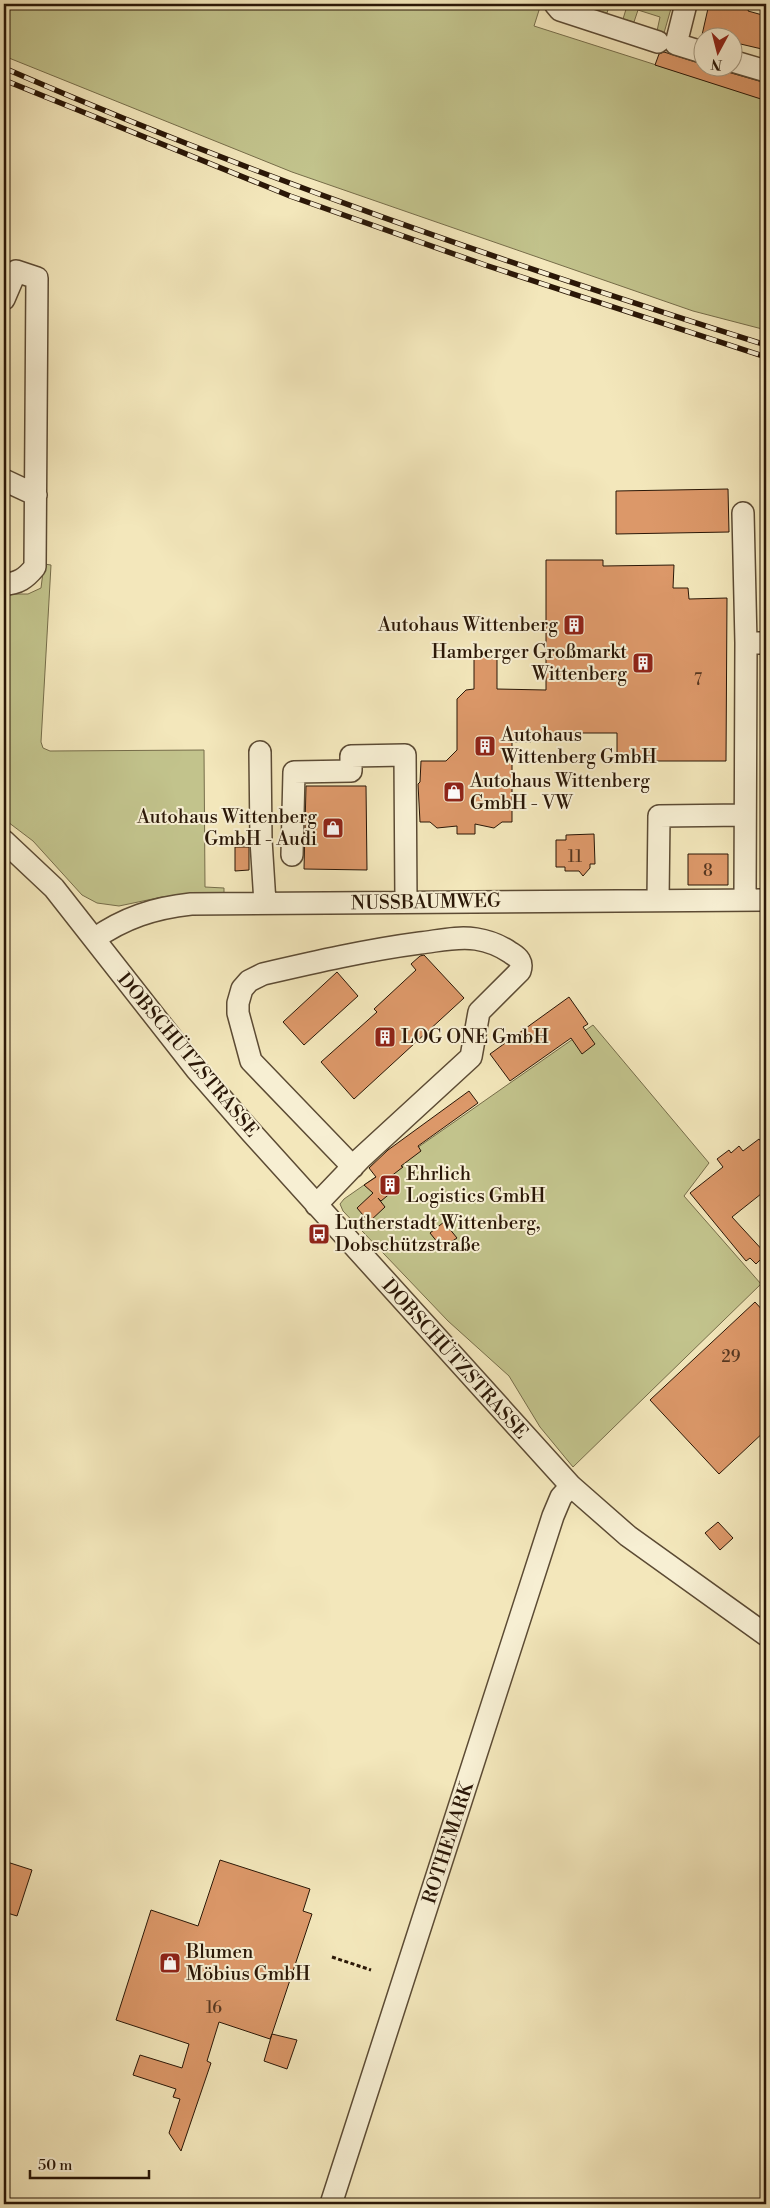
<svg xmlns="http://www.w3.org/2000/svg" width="770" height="2208" viewBox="0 0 770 2208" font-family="'Libre Bodoni',serif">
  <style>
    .green { fill: #c2c38c; stroke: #766d4a }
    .building { fill: #dc9869; stroke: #2a1707 }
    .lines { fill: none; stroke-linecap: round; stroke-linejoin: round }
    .minor-casing { stroke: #5c4b34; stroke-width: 24 }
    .path { stroke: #2a1707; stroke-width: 3; stroke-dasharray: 4 2.5; stroke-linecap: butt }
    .minor { stroke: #f7efd3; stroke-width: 21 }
    .rail-casing { stroke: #2a1707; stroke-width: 5.5 }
    .rail { stroke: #f7efd3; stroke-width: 4; stroke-dasharray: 11; stroke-linecap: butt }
    .labels { text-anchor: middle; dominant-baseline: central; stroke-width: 4; stroke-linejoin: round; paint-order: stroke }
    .number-label { font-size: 16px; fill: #563720 }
    .poi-label { font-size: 19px; fill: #2a1707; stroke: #f7efd3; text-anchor: start }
    .street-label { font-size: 19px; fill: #2a1707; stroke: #f7efd3 }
  </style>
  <rect width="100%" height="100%" fill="#f3e7bb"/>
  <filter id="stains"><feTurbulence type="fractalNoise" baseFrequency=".004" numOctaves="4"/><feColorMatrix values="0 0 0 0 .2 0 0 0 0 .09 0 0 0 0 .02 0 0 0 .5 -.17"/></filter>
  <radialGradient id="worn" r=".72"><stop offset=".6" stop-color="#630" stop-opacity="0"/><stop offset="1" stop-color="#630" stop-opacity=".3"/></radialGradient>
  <path class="green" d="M 4,4 L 541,4 L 534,26 L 766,100 L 766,330 L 693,311 L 292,172 L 4,56 Z
    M 576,4 L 610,4 L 607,13 Z
    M 621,4 L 672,5 L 664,33 L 657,31 L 660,17 L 638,10 L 634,22 L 623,19 L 627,6 Z
    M 44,564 L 51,565 L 41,742 L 43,748 L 50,751 L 204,750 L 205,887 L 224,888 L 224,894 L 189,894 L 162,897 L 119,906 L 97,903 L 82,895 L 33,841 L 4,819 L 4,594 L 28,594 L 41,588 Z
    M 593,1025 L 709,1163 L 684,1196 L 761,1284 L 573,1467 L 540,1427 L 509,1376 L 448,1321 L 343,1211 L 340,1204 L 344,1199 Z"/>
  <path class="building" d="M 709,4 L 750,4 L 748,11 L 766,16 L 766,50 L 732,42 L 732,38 L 713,38 L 702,35 Z
    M 664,52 L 702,64 L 702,68 L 714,68 L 766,83 L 764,100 L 655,65 L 659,54 Z
    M 728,489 L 729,532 L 616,534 L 616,491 Z
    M 546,560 L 603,560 L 603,566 L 674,565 L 673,588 L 688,588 L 689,599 L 727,598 L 726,761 L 617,761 L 617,733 L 532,733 L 531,742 L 512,742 L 512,822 L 502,822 L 494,828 L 475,824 L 475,834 L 457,834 L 457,826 L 437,828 L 430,822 L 420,822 L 418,784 L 420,782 L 421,761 L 446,761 L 457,750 L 457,699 L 466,690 L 474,689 L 474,657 L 497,656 L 497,689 L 546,690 Z
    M 306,786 L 366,786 L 367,870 L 304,869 Z
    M 594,834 L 595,864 L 590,864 L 590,868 L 583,876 L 579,871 L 565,871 L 565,867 L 556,867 L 556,840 L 566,840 L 566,835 Z
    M 235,847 L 249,847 L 249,870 L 235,871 Z
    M 688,854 L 728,854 L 728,885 L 688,885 Z
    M 424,955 L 464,998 L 354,1099 L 321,1062 L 377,1012 L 374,1009 L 416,970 L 411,964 L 420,956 Z
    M 337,972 L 358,996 L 304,1045 L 283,1022 Z
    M 569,997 L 588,1024 L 583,1027 L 595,1044 L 582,1054 L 571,1038 L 510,1081 L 490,1054 Z
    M 469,1091 L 478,1103 L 418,1146 L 421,1151 L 401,1166 L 403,1167 L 390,1177 L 398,1187 L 381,1201 L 378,1198 L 385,1207 L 369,1222 L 357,1208 L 373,1193 L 364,1185 L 376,1177 L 369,1168 L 388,1150 Z
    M 759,1139 L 766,1148 L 766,1190 L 732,1217 L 766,1254 L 756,1264 L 750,1258 L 746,1261 L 690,1193 L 723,1167 L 717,1159 L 729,1150 L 731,1153 L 739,1146 L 743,1151 Z
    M 444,1222 L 457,1238 L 442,1248 L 430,1233 Z
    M 755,1302 L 766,1314 L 766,1430 L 719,1474 L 650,1400 Z
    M 718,1522 L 733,1538 L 720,1550 L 705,1533 Z
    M 220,1860 L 310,1889 L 303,1911 L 312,1914 L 272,2034 L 297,2040 L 287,2069 L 264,2061 L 272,2034 L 270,2039 L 219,2022 L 207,2061 L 211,2063 L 181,2151 L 169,2133 L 180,2099 L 173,2097 L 176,2089 L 133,2075 L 140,2055 L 182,2068 L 189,2044 L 116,2020 L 151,1910 L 198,1926 Z
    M 4,1861 L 32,1870 L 17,1916 L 4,1912 Z"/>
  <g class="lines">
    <g class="minor-casing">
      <path id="minor" d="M 555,4 L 560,10 L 658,42
        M 686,4 L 676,44 L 702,52
        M 732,61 L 766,71
        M 4,299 L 16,271 L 37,278 L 35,567 C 26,578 18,584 4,584
        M 4,480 L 36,495
        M 743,513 L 746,643 L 745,900
        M 746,643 L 766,643
        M 260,752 L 261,840 L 265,903
        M 4,841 L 54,888 L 196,1069 L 251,1132 L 571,1486 L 628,1536 L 766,1635
        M 292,855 L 294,772 L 351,771 L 351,756 L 405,755 L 406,902
        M 658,900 L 659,816 L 745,815
        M 94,939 C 124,918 154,908 191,904 L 766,900
        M 316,1205 L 361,1158 L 471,1057 L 479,1012 L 520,971 C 523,962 519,958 511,953 C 501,946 489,941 476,939 C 457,936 438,941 420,943 C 367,950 315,962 263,974 L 249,981 L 242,989 L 238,1003 L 238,1013 L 251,1061 L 353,1167
        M 331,2204 L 553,1516 L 561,1497 L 571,1486"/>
    </g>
    <path class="path" d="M 332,1957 L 371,1970"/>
    <use href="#minor" class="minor"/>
    <g class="rail-casing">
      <path id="rail" d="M 4,68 C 252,176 508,264 766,345
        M 4,80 L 290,196 L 485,265 L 766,357"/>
    </g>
    <use href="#rail" class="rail"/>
  </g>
  <defs>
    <g id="building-square" transform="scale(1.125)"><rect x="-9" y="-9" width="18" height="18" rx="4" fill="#8f2418" stroke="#f7efd3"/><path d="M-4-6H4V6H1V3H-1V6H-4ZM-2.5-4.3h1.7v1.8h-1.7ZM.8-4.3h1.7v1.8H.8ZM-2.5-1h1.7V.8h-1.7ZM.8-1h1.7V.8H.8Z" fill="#fff"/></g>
    <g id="shop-square" transform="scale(1.125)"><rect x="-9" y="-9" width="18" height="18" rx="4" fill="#8f2418" stroke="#f7efd3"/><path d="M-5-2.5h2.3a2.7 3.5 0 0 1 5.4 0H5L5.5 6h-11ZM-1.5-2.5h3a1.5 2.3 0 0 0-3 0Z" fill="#fff"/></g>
    <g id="bus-square" transform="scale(1.125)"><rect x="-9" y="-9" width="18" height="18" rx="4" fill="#8f2418" stroke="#f7efd3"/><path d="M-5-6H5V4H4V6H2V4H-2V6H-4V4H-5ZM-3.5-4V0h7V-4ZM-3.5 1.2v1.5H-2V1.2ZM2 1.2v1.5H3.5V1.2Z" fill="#fff"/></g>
  </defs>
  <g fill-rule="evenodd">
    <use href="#building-square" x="574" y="625"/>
    <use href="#building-square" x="643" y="663"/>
    <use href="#building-square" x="485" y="746"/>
    <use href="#shop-square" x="454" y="792"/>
    <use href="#shop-square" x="333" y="828"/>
    <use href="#building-square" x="385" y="1037"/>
    <use href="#building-square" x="390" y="1185"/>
    <use href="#bus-square" x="319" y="1234"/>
    <use href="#shop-square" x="170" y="1963"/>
  </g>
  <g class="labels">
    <g class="number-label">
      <text x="698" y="680">7</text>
      <text x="575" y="857">11</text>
      <text x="708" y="871">8</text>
      <text x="731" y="1357">29</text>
      <text x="214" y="2008">16</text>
    </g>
    <g class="poi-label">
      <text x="558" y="625" text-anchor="end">Autohaus Wittenberg</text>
      <text x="627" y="652" text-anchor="end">Hamberger Großmarkt<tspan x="627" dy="22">Wittenberg</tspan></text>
      <text x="501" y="735">Autohaus<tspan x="501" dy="22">Wittenberg GmbH</tspan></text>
      <text x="470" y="781">Autohaus Wittenberg<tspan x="470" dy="22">GmbH - VW</tspan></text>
      <text x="317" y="817" text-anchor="end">Autohaus Wittenberg<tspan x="317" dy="22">GmbH - Audi</tspan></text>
      <text x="401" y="1037">LOG ONE GmbH</text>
      <text x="406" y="1174">Ehrlich<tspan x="406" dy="22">Logistics GmbH</tspan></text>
      <text x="335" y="1223">Lutherstadt Wittenberg,<tspan x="335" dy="22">Dobschützstraße</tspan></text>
      <text x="186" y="1952">Blumen<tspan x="186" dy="22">Möbius GmbH</tspan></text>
    </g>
    <g class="street-label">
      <text transform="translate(426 902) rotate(-1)">NUSSBAUMWEG</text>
      <text transform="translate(188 1055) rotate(50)">DOBSCHÜTZSTRASSE</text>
      <text transform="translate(455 1359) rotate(48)">DOBSCHÜTZSTRASSE</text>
      <text transform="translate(448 1843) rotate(-72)">ROTHEMARK</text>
    </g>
  </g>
  <rect width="770" height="2208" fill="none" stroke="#f3e7bb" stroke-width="20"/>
  <rect x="5" y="5" width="760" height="2198" fill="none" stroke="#2a1707" stroke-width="2.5"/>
  <rect x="10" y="10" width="750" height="2188" fill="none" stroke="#2a1707"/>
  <g transform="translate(718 52) rotate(187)"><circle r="24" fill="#f7efd3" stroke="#a59981"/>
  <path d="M0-4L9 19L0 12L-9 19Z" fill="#8f2418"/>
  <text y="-8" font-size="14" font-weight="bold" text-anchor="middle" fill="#2a1707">N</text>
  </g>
  <path d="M30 2170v8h119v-8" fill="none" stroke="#2a1707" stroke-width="2.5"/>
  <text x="38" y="2170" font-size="15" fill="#2a1707" stroke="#f7efd3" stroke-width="4" paint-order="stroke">50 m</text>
  <rect width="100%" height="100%" filter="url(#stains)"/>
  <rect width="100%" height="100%" fill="url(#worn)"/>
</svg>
